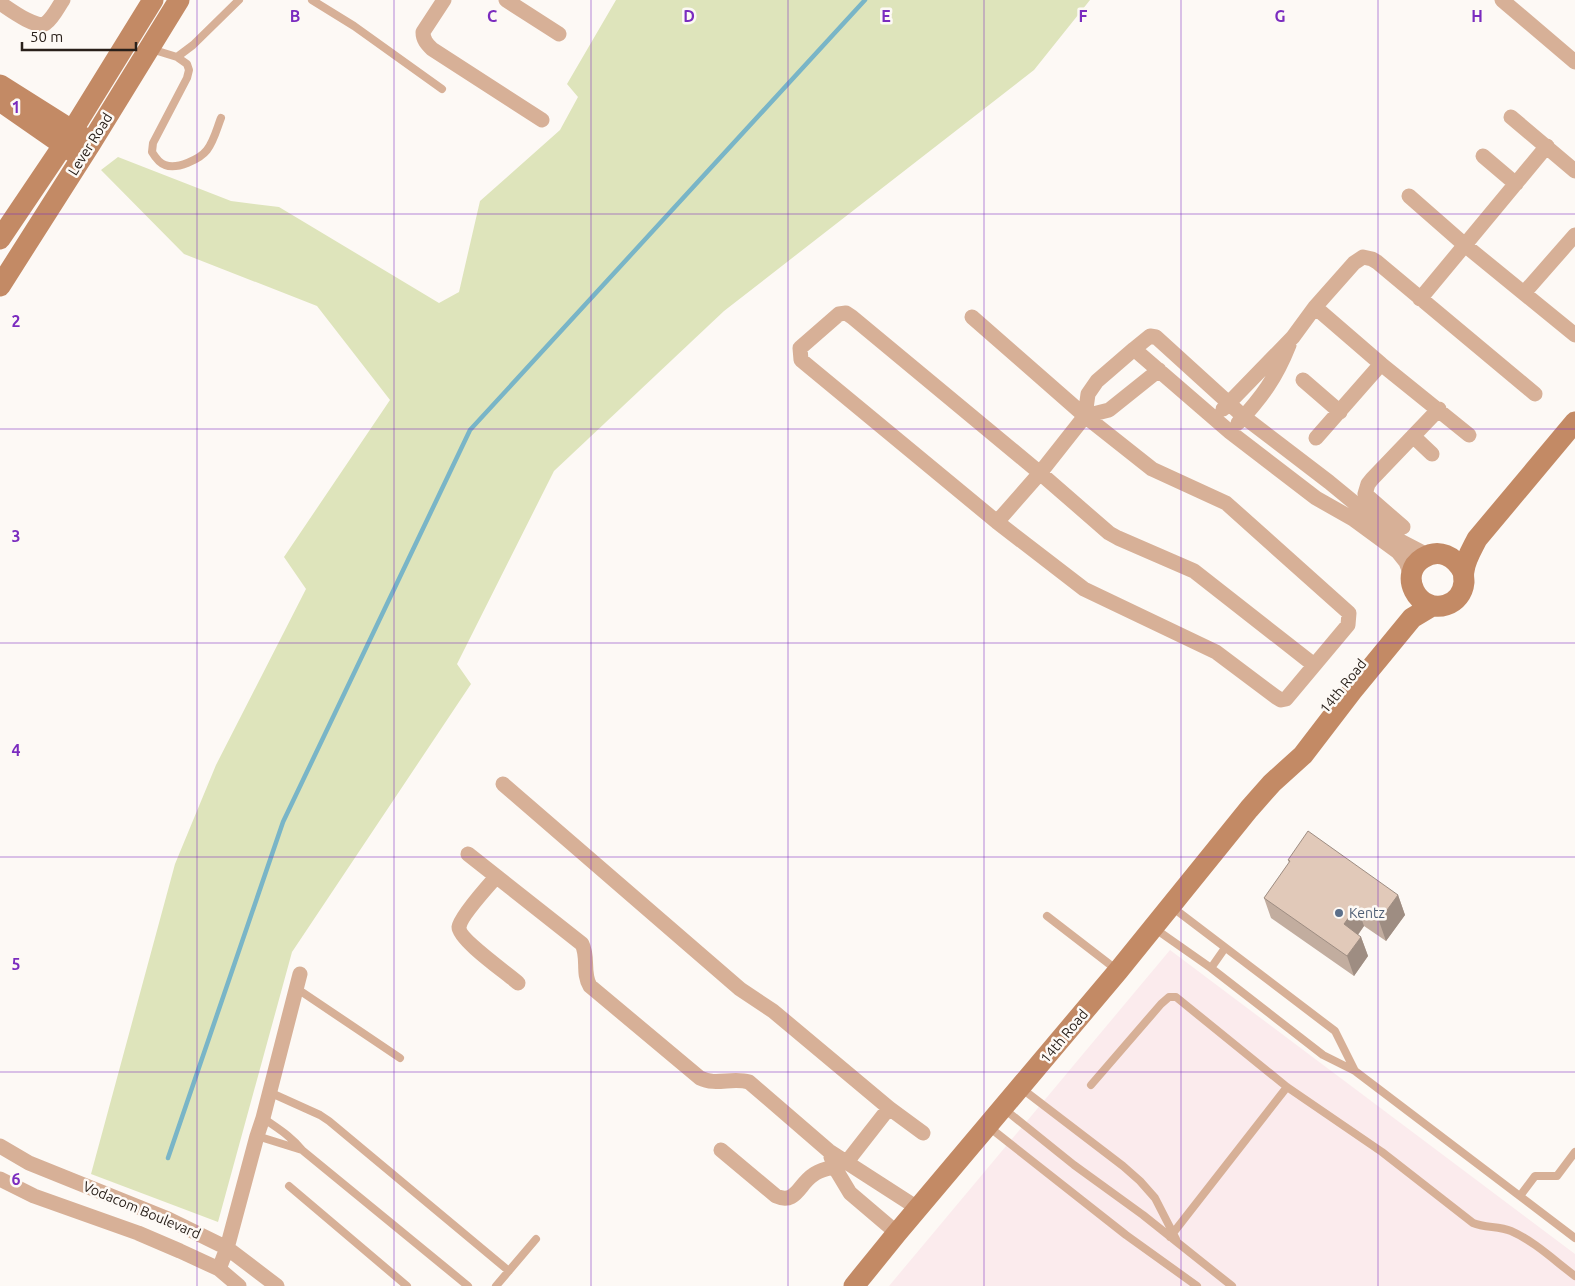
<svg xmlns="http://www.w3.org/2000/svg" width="1575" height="1286" viewBox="0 0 1575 1286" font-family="Ubuntu,sans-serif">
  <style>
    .commercial { fill: #fbebed }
    .green { fill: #dee4bb }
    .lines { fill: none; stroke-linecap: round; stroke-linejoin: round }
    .stream { stroke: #79b5c7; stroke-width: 4.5 }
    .lane { stroke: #d7b097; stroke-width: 8 }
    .street { stroke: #d7b097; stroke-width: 15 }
    .secondary { stroke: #c38a65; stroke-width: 21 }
    .wall { fill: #c2ad9f }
    .shaded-wall { fill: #9e8d82 }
    .building { fill: #e1c9b9; stroke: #9e8d82 }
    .grid { fill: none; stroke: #7b2cbf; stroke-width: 1; stroke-opacity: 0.55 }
    .service-dot { fill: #5c6f8a; stroke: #fdf9f5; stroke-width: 2 }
    .labels { text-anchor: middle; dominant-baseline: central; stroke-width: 5; stroke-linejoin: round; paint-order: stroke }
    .street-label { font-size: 14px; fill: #29201a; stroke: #fdf9f5 }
    .service-label { font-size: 14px; fill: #4e5e75; stroke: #fdf9f5; text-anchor: start }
    .grid-label { font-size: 16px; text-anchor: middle; font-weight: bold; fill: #7b2cbf; stroke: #fdf9f5; stroke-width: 5; stroke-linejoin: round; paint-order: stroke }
  </style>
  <rect width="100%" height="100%" fill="#fdf9f5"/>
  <path class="commercial" d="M 1170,950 L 1575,1254 L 1575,1286 L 889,1286 Z"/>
  <path class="green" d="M 616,0 L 1090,0 L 1034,70 L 724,311 L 554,471 L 457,664 L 471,684 L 292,952 L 218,1222 L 91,1174 L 175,864 L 216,765 L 306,589 L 284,557 L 390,400 L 317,306 L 184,254 L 101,170 L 118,157 L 231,201 L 279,207 L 439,303 L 459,292 L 480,201 L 560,130 L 578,97 L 567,84 Z"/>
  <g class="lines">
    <path class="stream" d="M 168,1158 L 283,822 L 470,430 L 865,0"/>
    <path class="lane" d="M 312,0 L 354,26 L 442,89
      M 151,49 L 177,57 L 193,45 L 239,0
      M 177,57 L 187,64 L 189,70 L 187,78 L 153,143 L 152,152 C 155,157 159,163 165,165 C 177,170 200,159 207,150 C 214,141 217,128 221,118
      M 1172,907 L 1335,1031 L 1355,1071
      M 1047,916 L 1117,970
      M 1154,928 L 1211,968 L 1323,1055 L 1355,1071 L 1575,1238
      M 1211,968 L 1225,948
      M 296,988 L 400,1058
      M 1091,1085 L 1161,1004 L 1169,997 L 1176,997 L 1287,1087 L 1382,1152 L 1473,1223 C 1485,1228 1499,1226 1511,1231 C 1534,1241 1555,1261 1575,1276
      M 1021,1088 L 1123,1166 L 1140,1181 L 1155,1198 L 1176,1239
      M 269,1092 L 320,1115 L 329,1121 L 509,1271
      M 1003,1108 L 1074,1165 L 1143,1215 L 1232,1286
      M 263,1118 C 277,1128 291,1136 302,1150
      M 989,1127 L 1126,1235 L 1197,1286
      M 257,1136 L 302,1150 L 468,1286
      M 289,1186 L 407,1286
      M 1520,1196 L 1535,1176 L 1557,1176 L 1575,1152
      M 1170,1237 L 1287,1087
      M 496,1286 L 536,1239"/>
    <path class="street" d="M 444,0 L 423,32 C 423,40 427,44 432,49 L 542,120
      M 506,0 L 559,34
      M 1502,0 L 1575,62
      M 0,3 C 9,9 37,30 46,23 C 53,18 58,7 63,0
      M 1511,117 L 1575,171
      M 1483,156 L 1516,184
      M 1409,196 L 1466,246 L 1575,335
      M 1524,293 L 1575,235
      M 1420,299 L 1547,146
      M 1315,307 L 1381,364 L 1469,435
      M 972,317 L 1085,416 L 1152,469 L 1226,503 L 1349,613 L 1348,625 L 1286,699 L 1281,700 L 1276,697 L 1216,652 L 1084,589 L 997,522 L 801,360 L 800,348 L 839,314 L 846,313 L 852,317 L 1040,473 L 1109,533 L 1118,538 L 1194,571 L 1314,665
      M 1134,349 L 1097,381 L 1088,394 L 1085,416 L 1109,410 L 1159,370
      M 1303,380 L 1340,412
      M 1223,409 L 1293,337 L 1315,307 L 1354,263 L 1363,257 L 1372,259 L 1377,262 L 1535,394
      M 1238,423 C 1262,397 1276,378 1289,345
      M 1413,436 L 1432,454
      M 1316,438 L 1381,364
      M 997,522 L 1040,473 L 1085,416
      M 1403,527 L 1365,494 L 1368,484 L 1372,479 L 1439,409
      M 1411,575 L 1406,562 L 1398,552 L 1353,519 L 1316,498 L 1230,432 L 1134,349 L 1150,336 L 1156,337 L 1244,417 L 1329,482 L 1402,542 L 1427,555
      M 503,784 L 740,989 L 773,1011 L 889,1108 L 923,1133
      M 468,854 L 582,944 C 589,958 582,973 590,986 L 700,1078 C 716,1086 732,1077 749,1082 L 829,1151 L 919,1209
      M 496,877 C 488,886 460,917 459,927 C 458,939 508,974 518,983
      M 0,1146 L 29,1163 L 168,1219 L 227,1248 L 277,1286
      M 721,1150 L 776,1196 C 796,1205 799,1184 813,1175 C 819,1170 828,1169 835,1166
      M 831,1157 L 838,1173 L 850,1193 L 897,1233
      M 846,1163 L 889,1108
      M 0,1179 L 34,1196 L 138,1233 L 180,1251 L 219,1269 L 239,1286
      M 219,1269 L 227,1248 L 257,1136 L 263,1118 L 300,974"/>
    <path class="secondary" d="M 0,85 L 84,138
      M 0,101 L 75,153
      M 0,239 L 64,144 L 153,0
      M 0,286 L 91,143 L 179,0
      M 1463,572 C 1455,556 1439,548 1423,558 C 1397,574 1418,614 1446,605 C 1456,602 1463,593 1464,582 C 1464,579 1463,575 1464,571 C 1465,560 1472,549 1477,539 L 1575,422
      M 854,1286 L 897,1233 L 1118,971 L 1249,809 L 1272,783 L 1303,755 L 1352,691 L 1412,618 L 1432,606"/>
  </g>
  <path class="wall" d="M 1288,860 L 1398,895 L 1405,915 L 1386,941 L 1364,926 L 1358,935 L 1361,937 L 1368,956 L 1354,976 L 1271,918 L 1264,898 L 1289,863 Z"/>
  <path class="shaded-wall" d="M 1398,895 L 1405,915 L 1386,941 L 1379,921 Z
    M 1357,906 L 1364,926 L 1351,944 L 1344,924 Z
    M 1361,937 L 1368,956 L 1354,976 L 1347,956 Z"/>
  <path class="building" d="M 1308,831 L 1398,895 L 1379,921 L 1357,906 L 1344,924 L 1361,937 L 1347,956 L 1264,898 L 1290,861 L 1288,860 Z"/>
  <path class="grid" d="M 197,0 L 197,1286M 394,0 L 394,1286M 591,0 L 591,1286M 788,0 L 788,1286M 984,0 L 984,1286M 1181,0 L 1181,1286M 1378,0 L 1378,1286M 0,214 L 1575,214M 0,429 L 1575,429M 0,643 L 1575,643M 0,857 L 1575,857M 0,1072 L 1575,1072"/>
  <circle class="service-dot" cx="1339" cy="913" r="5"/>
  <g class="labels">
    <g class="street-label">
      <text transform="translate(90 144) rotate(-58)">Lever Road</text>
      <text transform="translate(1343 686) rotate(-51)">14th Road</text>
      <text transform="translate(1064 1036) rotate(-50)">14th Road</text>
      <text transform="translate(142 1210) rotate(23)">Vodacom Boulevard</text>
    </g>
    <g class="service-label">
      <text x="1349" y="913">Kentz</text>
    </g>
  </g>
  <g class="grid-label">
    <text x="295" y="22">B</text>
    <text x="492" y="22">C</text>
    <text x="689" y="22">D</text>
    <text x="886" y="22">E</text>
    <text x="1083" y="22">F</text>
    <text x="1280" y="22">G</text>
    <text x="1477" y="22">H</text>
    <text x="16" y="113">1</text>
    <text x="16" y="327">2</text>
    <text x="16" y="542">3</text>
    <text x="16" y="756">4</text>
    <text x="16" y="970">5</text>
    <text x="16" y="1185">6</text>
  </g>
  <path d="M22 42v8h114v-8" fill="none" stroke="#29201a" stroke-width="2.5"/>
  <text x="30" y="42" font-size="15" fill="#29201a" stroke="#fdf9f5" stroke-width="4" paint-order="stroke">50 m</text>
</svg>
